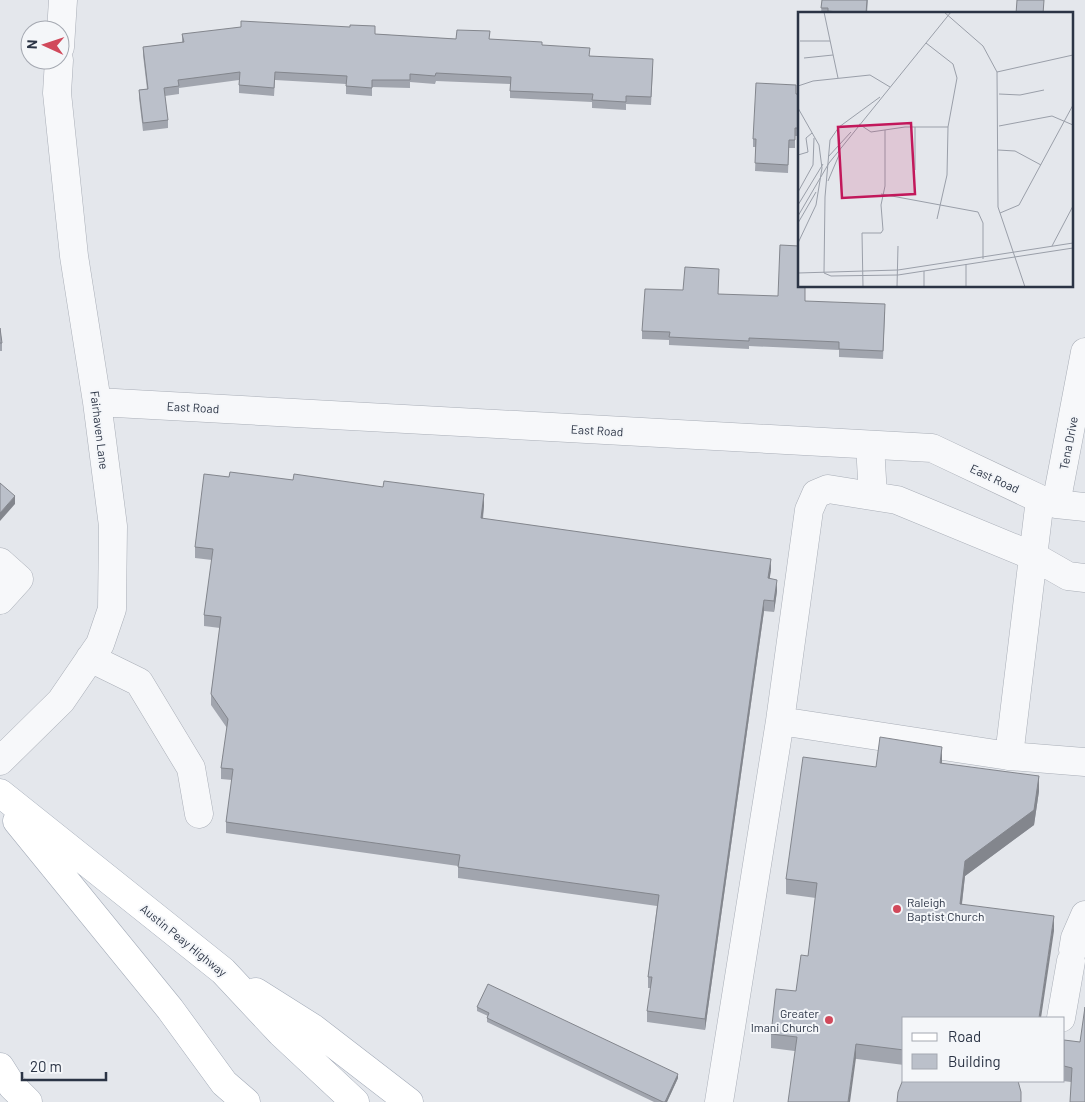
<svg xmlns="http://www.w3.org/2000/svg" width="1085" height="1102" viewBox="0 0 1085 1102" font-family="Barlow,sans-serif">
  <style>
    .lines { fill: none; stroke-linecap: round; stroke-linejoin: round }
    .minor-casing { stroke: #a9aeb7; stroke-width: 29 }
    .major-casing { stroke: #a3abb8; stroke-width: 29 }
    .minor { stroke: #f7f8fa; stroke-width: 28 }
    .major { stroke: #fff; stroke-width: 28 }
    .wall { fill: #a1a5ae }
    .shaded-wall { fill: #83868d }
    .building { fill: #bbc0ca; stroke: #83868d }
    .poi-dot { fill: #d1495b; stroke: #f4f6f9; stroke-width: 2 }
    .labels { text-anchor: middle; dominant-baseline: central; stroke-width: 4; stroke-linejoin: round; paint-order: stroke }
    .street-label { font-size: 12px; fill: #2b3445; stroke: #f4f6f9 }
    .poi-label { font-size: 12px; fill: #2b3445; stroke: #f4f6f9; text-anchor: start }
    .inset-road { fill: none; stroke: #9a9fa9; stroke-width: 1 }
    .view { fill: #c2185b; fill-opacity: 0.15; stroke: #c2185b; stroke-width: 2.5 }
    .inset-edge { fill: none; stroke: #2b3445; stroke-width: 2.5 }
  </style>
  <rect width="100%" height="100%" fill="#e4e7ec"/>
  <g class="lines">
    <g class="minor-casing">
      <path id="minor" d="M 60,47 L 63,0
        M 97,402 L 932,448 L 1040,499 L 1056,504 L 1085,507
        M 870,445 L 873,496
        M 1056,504 L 1085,352
        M 0,562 L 19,579 L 0,600
        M 1085,578 L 1068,576 L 1033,556 L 897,500 L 828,489 L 816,494 L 809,510 L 780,721 L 1009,756 L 1085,762
        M 90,658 L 139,682 L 191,768 L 199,814
        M 1009,756 L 1040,499
        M 0,761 L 61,701 L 100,644 L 112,609 L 113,526 L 97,402 L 74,256 L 57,93 L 59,60
        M 1073,950 L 1075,938 L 1085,915
        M 1061,1018 L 1071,961
        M 719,1102 L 780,721"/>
    </g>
    <g class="major-casing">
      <path id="major" d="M 0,793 L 223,971 L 281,1033 L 355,1102
        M 17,821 L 170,1009 L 224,1083 L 246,1102
        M 256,992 L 313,1028 L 409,1102
        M 0,1067 L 12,1086 L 28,1102"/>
    </g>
    <use href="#minor" class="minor"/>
    <use href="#major" class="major"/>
  </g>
  <path class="wall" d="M 822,0 L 868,0 L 867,14 L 821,14 Z
    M 182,34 L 375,34 L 456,39 L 490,39 L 542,45 L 590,56 L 653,67 L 651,105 L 626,104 L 626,110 L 592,108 L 592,102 L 510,98 L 510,84 L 436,81 L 435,84 L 410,82 L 410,88 L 372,87 L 372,96 L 346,94 L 346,84 L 275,80 L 274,96 L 239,93 L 239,80 L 179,88 L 179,94 L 165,96 L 168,120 L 168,128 L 143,131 L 139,98 L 139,90 L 147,89 L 143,55 L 143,47 L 182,42 Z
    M 799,94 L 799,136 L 795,136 L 795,148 L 789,148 L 788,173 L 755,171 L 756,147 L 753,147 L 753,139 Z
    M 683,290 L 718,294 L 805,301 L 885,312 L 883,359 L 839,357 L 839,350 L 749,346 L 749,349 L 669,345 L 669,340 L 642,339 L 642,331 Z
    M 0,328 L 2,343 L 2,351 L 0,351 Z
    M 229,477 L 293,480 L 484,506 L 483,519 L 771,570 L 769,579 L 777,591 L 774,612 L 764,611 L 705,1030 L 647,1022 L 647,1011 L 651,988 L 648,988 L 648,977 L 657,906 L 458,878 L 458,866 L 226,833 L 226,822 L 232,780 L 221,779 L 221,768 L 227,728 L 211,705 L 211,694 L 220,628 L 204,626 L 204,615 L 212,560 L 195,558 L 195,547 Z
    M 942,763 L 1039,791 L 1034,825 L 965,876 L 962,904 L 1054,931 L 904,1018 L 904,1065 L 771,1048 L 771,1034 L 796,991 L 808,956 L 816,898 L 786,894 L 786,879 L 876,767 Z
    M 477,1007 L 678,1078 L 667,1102 L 654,1102 L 487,1022 L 487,1018 L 488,1016 L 477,1011 Z
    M 1064,1040 L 1085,1102 L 1071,1082 L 1063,1081 L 1064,1081 Z"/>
  <path class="shaded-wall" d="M 484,494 L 484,506 L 481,530 L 481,518 Z
    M 15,496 L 15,504 L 0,521 L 0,513 Z
    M 771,559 L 771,570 L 768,590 L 768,578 Z
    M 777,580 L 777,591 L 774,612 L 774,601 Z
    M 764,600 L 764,611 L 705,1030 L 705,1019 Z
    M 942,747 L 942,762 L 940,777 L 940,763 Z
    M 1039,776 L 1039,791 L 1034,825 L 965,876 L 960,919 L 960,904 L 965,861 Z
    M 1054,916 L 1054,931 L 1041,1018 L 1039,1018 Z
    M 856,1044 L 856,1058 L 850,1102 L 848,1102 Z
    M 678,1074 L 678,1078 L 667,1102 L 665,1102 Z"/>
  <path class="building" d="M 822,0 L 867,0 L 866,14 L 857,14 L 828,11 L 828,8 L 821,8 Z
    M 1017,0 L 1044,0 L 1043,14 L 1016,14 Z
    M 241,21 L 350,27 L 350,25 L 375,26 L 375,34 L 456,39 L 457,30 L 490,31 L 489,39 L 542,42 L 542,45 L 590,48 L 589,56 L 653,59 L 651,97 L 626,96 L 626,102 L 592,100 L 593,94 L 510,91 L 511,77 L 436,73 L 435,76 L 410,74 L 410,80 L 372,80 L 372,88 L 346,86 L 347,76 L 275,72 L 274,88 L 239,85 L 240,72 L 178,80 L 179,86 L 164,88 L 168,120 L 143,123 L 139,90 L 148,89 L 143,47 L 184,42 L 182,34 L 241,27 Z
    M 756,83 L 796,85 L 796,94 L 799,94 L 799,128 L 795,128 L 795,140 L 789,140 L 788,165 L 755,163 L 756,139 L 753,139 Z
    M 780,245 L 799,246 L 799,286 L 805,286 L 805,301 L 885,304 L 883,351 L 839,349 L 839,342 L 749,338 L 749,341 L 669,337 L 670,332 L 642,331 L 645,289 L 683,290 L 685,267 L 719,269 L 718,294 L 778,296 Z
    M 0,328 L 2,343 L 0,343 Z
    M 230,472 L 293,480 L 294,474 L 383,487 L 384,481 L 484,494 L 481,518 L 771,559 L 768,578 L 777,580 L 774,601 L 764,600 L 705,1019 L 647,1011 L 652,977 L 648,977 L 659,895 L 458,867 L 460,855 L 226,822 L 233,769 L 221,768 L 228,719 L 211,694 L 221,617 L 204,615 L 213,549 L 195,547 L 204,474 L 229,477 Z
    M 0,483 L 15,496 L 0,513 Z
    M 880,737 L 942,747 L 940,763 L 1039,776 L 1034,810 L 965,861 L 960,904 L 1054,916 L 1039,1018 L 904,1018 L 904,1050 L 856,1044 L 848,1102 L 788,1102 L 797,1037 L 771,1034 L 776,989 L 796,991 L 801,955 L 808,956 L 817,883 L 786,879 L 803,757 L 876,767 Z
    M 488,984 L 678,1074 L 665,1102 L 663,1102 L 487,1018 L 489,1013 L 477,1007 Z
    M 1085,1007 L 1085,1102 L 1070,1102 L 1072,1068 L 1064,1066 L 1064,1040 L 1080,1042 Z
    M 904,1077 L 904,1081 L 1018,1081 L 1021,1092 L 1021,1102 L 897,1102 L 898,1092 Z"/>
  <g class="poi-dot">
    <circle cx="897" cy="909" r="5"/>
    <circle cx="829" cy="1020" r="5"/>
  </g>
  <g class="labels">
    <g class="street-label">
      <text transform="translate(193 407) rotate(3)">East Road</text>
      <text transform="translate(100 430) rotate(83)">Fairhaven Lane</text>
      <text transform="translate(597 430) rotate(3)">East Road</text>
      <text transform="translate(1068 443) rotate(-79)">Tena Drive</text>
      <text transform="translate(995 478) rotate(25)">East Road</text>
      <text transform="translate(184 940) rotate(39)">Austin Peay Highway</text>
    </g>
    <g class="poi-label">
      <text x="907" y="902">Raleigh<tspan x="907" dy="14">Baptist Church</tspan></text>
      <text x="819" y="1013" text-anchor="end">Greater<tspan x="819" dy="14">Imani Church</tspan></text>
    </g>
  </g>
  <g transform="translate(798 12)">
    <rect width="275" height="275" fill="#e4e7ec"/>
    <path class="inset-road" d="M 26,0 L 40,66M 146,0 L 185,34 L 199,60 L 200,195 L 227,275M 2,29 L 32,29M 128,31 L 155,52 L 159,66 L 150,115 L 149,163 L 139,207M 6,46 L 35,43M 199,60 L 275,43M 0,74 L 15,69 L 72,63 L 92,75M 201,82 L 222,83 L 246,78M 0,96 L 21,133 L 24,156 L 18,193 L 0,231M 61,112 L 73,120 L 107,115 L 150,115M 201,114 L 254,104 L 275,113M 200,138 L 217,139 L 243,153M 0,143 L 10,140 L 8,126 L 14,121M 30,145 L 53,120M 117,158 L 117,115M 30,169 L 41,143M 0,180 L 15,153 L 16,126M 83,182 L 180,200 L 185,211 L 185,247M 0,193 L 25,152M 202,201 L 221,193 L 275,93M 0,204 L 31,151 L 153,0M 0,211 L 18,180M 254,234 L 275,194M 168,252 L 168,275M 0,261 L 100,258 L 275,231M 26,261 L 33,264 L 100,263 L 275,236M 26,261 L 27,185 L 32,128 L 41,115 L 82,85M 65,275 L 64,221 L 83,221 L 85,218 L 83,193 L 87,174 L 87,118M 99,275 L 100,234M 126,275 L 126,259"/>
    <path class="view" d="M 113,111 L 117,182 L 44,186 L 40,115 Z"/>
    <rect width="275" height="275" class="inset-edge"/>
  </g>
  <rect x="902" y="1017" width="162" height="65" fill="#f4f6f9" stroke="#a4a8b1"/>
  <rect x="912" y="1033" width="25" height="8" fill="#ffffff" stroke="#a4a8b1"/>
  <text x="948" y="1042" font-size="15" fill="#2b3445">Road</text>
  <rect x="912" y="1054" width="25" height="15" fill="#bbc0ca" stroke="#a4a8b1"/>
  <text x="948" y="1067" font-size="15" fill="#2b3445">Building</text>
  <g transform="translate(45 45) rotate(273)"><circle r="24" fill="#f4f6f9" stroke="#a4a8b1"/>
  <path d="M0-4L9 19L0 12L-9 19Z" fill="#d1495b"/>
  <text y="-8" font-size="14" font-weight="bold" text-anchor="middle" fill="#2b3445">N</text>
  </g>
  <path d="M22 1072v8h84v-8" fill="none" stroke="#2b3445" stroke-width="2.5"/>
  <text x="30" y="1072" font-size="15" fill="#2b3445" stroke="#f4f6f9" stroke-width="4" paint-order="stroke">20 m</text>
</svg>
